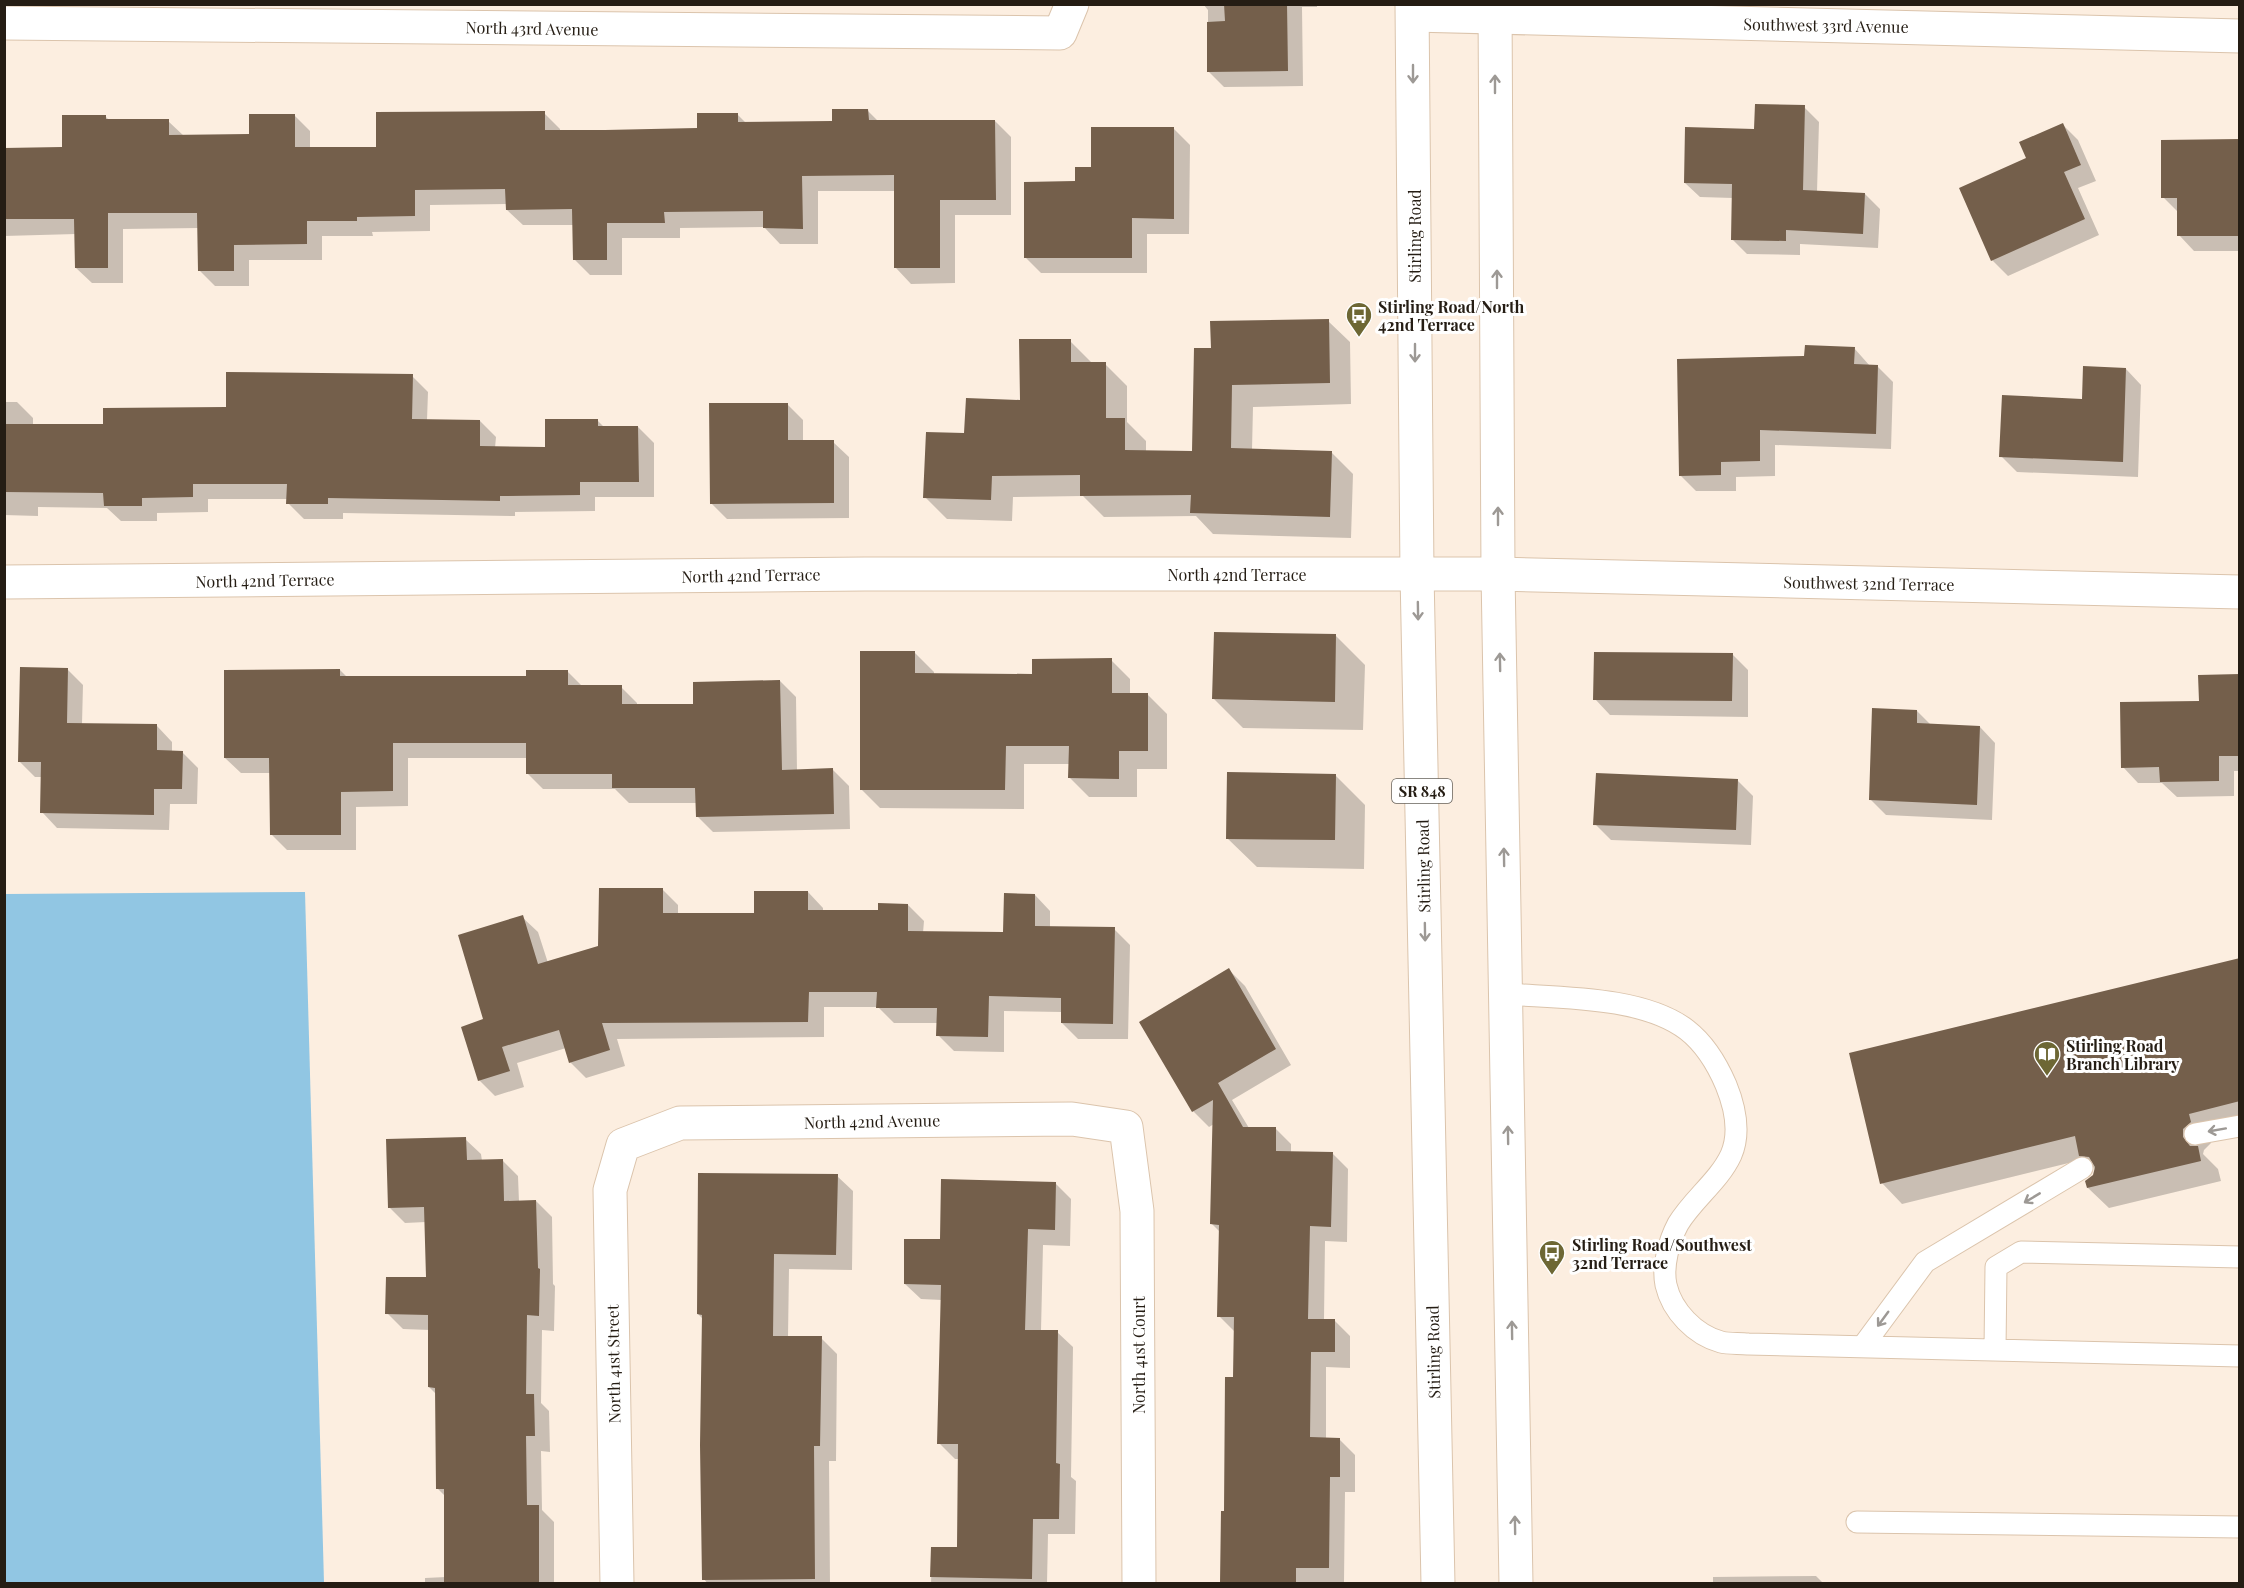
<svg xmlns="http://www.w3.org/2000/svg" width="2244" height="1588" viewBox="0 0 2244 1588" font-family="'Playfair Display',serif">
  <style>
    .water { fill: #91c6e3 }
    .shadow { fill: #0003 }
    .building { fill: #745f4b }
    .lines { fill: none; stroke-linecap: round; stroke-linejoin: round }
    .service-casing { stroke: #dbc4ac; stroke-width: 23 }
    .minor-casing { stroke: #dbc4ac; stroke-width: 35 }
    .primary-casing { stroke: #dbc4ac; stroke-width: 35 }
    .service { stroke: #fff; stroke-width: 21 }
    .minor { stroke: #fff; stroke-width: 33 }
    .primary { stroke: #fff; stroke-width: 33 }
    .oneway { stroke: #9d9995 }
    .labels { text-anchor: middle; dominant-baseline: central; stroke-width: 6; stroke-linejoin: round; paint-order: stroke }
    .shield { fill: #fff; stroke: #66615a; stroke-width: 1.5 }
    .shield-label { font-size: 15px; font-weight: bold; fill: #251d14 }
    .street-label { font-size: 16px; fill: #251d14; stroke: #fff }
    .poi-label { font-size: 16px; font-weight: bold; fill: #251d14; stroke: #fff; text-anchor: start }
  </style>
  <rect width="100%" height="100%" fill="#fceee0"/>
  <path class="water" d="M 305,892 L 324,1583 L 5,1583 L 5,894 Z"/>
  <path class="shadow" d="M 1203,4 L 1317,4 L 1317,7 L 1302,7 L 1303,86 L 1224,87 L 1208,71 L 1208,10 Z
    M 1804,107 L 1819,122 L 1817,192 L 1865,194 L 1880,209 L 1878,248 L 1800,244 L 1800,255 L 1747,254 L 1732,239 L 1733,198 L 1700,197 L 1685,183 L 1755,130 Z
    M 868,111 L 879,122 L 995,121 L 1011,137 L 1011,215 L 955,215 L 955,283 L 911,284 L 896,268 L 895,191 L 818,191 L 818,244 L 780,244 L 764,227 L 680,228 L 680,238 L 622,238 L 622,275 L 590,275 L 574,259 L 574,225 L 523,225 L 507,210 L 507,204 L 430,205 L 430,231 L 372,232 L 373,236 L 322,236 L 322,260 L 249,260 L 249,286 L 215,286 L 199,270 L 199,228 L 123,229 L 123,283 L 92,283 L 76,268 L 76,234 L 4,236 L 4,149 L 63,148 L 105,116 L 110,121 L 168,121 L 184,136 L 251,136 L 294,115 L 310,131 L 310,149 L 377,148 L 544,113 L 560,129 L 560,131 L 699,130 L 737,114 L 746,123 L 833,123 Z
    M 2062,124 L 2078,140 L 2096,181 L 2078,188 L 2099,235 L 2008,276 L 1992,260 L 2028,159 Z
    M 1174,129 L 1190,145 L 1189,234 L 1147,234 L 1147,273 L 1041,273 L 1025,257 L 1076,183 L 1093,168 Z
    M 2240,141 L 2240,251 L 2194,251 L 2179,235 L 2179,213 L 2163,197 Z
    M 1328,321 L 1350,342 L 1351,404 L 1253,407 L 1252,450 L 1332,453 L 1353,474 L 1351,538 L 1213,534 L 1196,516 L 1104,517 L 1083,496 L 1013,497 L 1012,521 L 947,519 L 925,497 L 965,435 L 1022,401 L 1070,341 L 1092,363 L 1105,364 L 1127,386 L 1127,422 L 1146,441 L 1146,451 L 1194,452 L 1213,349 Z
    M 1854,348 L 1870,366 L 1877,366 L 1893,382 L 1891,449 L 1775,445 L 1775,476 L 1736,477 L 1736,491 L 1696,491 L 1680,475 L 1806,358 Z
    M 2126,369 L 2141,385 L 2138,477 L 2017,472 L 2001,456 Z
    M 412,376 L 428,392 L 427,420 L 480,421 L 496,437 L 495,448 L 546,449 L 598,421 L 605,428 L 638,427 L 654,443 L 654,497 L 595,497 L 595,511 L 515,512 L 515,516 L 343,513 L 343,519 L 304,519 L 288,503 L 288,499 L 208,499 L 208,512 L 157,513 L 157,521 L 121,521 L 107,508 L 38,507 L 38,516 L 4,515 L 4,402 L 17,402 L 33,418 L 33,426 L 104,425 L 227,409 Z
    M 787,404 L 803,420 L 803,442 L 833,442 L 849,457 L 849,518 L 727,519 L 711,503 Z
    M 1335,635 L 1365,665 L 1363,730 L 1243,728 L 1214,699 Z
    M 915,653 L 934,672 L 934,675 L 1033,675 L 1111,660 L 1130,679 L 1130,695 L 1148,695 L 1167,714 L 1167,769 L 1137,769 L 1137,797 L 1089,797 L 1070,778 L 1070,764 L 1024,764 L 1024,809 L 880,808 L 861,789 Z
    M 1732,654 L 1748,670 L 1748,717 L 1610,715 L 1595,699 Z
    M 67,669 L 83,685 L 82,724 L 157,726 L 172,742 L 172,752 L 182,752 L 198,768 L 197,804 L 170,804 L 169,830 L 57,828 L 42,812 L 42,777 L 35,777 L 19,761 Z
    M 340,670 L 347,677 L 527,677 L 567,671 L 583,687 L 621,687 L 637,703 L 637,706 L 695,706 L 780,681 L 796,697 L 797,771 L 833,770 L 849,786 L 850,829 L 713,832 L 697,816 L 697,803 L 629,803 L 615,789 L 543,789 L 527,773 L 527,758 L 408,758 L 408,806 L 356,807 L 356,850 L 287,850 L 271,834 L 271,773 L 241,773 L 225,758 Z
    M 2240,675 L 2240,771 L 2234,771 L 2234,796 L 2177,797 L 2162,783 L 2138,783 L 2123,767 L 2200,702 Z
    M 1917,711 L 1931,725 L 1980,727 L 1995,743 L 1992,820 L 1886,815 L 1870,799 Z
    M 1336,776 L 1365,805 L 1364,869 L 1257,867 L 1227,838 Z
    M 1737,780 L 1753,796 L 1751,845 L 1611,840 L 1595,824 Z
    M 662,889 L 678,905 L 678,914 L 755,914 L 808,892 L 823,908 L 823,911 L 879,912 L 908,905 L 924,921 L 923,933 L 1005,933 L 1035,895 L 1050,911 L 1050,928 L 1114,929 L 1130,945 L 1128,1039 L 1078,1039 L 1062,1023 L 1062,1012 L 1004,1011 L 1004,1052 L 954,1051 L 938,1035 L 938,1023 L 894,1023 L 878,1007 L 824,1007 L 824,1037 L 617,1039 L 625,1066 L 586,1078 L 570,1062 L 566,1048 L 517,1063 L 524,1087 L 495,1096 L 479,1080 L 485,1020 L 522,917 L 538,932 L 548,963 L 600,947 Z
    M 2240,959 L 2240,1127 L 2209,1134 L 2211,1143 L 2204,1150 L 2203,1154 L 2218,1169 L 2221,1181 L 2109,1208 L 2088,1188 L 2096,1170 L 2085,1159 L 1902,1204 L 1882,1183 Z
    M 1229,970 L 1245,986 L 1291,1065 L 1232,1100 L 1249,1128 L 1276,1129 L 1291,1144 L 1291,1152 L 1332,1153 L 1348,1169 L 1347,1242 L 1325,1241 L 1324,1320 L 1335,1321 L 1350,1336 L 1350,1368 L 1326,1367 L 1326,1439 L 1339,1439 L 1355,1455 L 1355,1492 L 1345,1492 L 1344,1583 L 1221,1584 L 1234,1378 L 1235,1332 L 1219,1316 L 1220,1232 L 1212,1224 L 1214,1124 L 1209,1127 L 1193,1111 Z
    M 465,1139 L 481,1154 L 482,1161 L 503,1161 L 518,1176 L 519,1202 L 536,1201 L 552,1217 L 553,1284 L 555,1286 L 554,1331 L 542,1330 L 541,1403 L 549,1411 L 550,1452 L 541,1451 L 542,1510 L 554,1522 L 554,1584 L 425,1584 L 425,1578 L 446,1577 L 446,1497 L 438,1489 L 437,1395 L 429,1387 L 430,1330 L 403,1329 L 387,1313 L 428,1279 L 426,1222 L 405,1223 L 389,1207 Z
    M 837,1176 L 853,1191 L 852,1270 L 789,1269 L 788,1337 L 821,1338 L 837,1354 L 836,1461 L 829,1461 L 830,1584 L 708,1584 L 704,1579 L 703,1319 L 698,1314 Z
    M 1055,1183 L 1071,1199 L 1070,1246 L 1043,1245 L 1041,1331 L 1057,1332 L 1073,1347 L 1071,1477 L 1076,1481 L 1075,1534 L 1048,1534 L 1047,1584 L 931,1584 L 932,1548 L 958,1549 L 960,1459 L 955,1459 L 939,1443 L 942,1300 L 921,1299 L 905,1284 L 941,1241 Z
    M 1816,1576 L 1824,1584 L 1713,1584 L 1713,1577 Z"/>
  <path class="building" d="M 1224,4 L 1287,4 L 1288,71 L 1207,72 L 1207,22 L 1225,21 Z
    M 1755,104 L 1805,105 L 1803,190 L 1865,193 L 1863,234 L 1786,230 L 1786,241 L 1731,240 L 1732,184 L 1684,183 L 1685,127 L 1754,129 Z
    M 832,109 L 868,109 L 869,120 L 995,120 L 996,200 L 940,200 L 940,268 L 894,268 L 894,175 L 802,176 L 803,229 L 763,228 L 763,211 L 664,212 L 665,223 L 607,223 L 607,260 L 573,260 L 572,209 L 506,210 L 505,189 L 415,190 L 415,216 L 357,217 L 357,221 L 307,221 L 307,244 L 234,245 L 234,271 L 198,271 L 197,213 L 108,213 L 108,268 L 75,268 L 74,219 L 4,219 L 4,148 L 62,147 L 62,115 L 106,115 L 106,119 L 169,119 L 169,135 L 249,134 L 249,114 L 295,114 L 295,147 L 376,147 L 376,112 L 545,111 L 545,130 L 605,130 L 697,128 L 697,113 L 738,113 L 738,122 L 832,121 Z
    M 2063,123 L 2081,165 L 2064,172 L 2085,219 L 1991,261 L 1959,188 L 2026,158 L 2019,142 Z
    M 1091,127 L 1174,127 L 1174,219 L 1132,218 L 1132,258 L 1024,258 L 1024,182 L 1075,181 L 1075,167 L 1091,167 Z
    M 2240,139 L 2240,236 L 2177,236 L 2177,198 L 2161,198 L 2161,140 Z
    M 1329,319 L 1330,383 L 1232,385 L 1231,448 L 1332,451 L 1330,517 L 1190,513 L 1191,495 L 1080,496 L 1080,475 L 992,476 L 991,500 L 923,498 L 926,432 L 964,433 L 966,398 L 1020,400 L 1019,339 L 1071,339 L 1071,362 L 1106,362 L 1106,418 L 1125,418 L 1125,450 L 1192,451 L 1194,348 L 1211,348 L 1210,321 Z
    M 1805,345 L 1855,347 L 1854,364 L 1878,365 L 1876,434 L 1760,430 L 1760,461 L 1721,462 L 1721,475 L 1679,476 L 1677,359 L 1804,356 Z
    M 2083,366 L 2126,368 L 2123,462 L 1999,457 L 2002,395 L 2082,399 Z
    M 226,372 L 413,374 L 412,419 L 480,420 L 480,446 L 545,447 L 545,419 L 598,419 L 598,426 L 638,426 L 639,482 L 580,482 L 580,495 L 500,496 L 500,501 L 328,498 L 328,504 L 286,504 L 287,484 L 193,484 L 193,497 L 142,498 L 142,506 L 104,506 L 103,493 L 4,492 L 4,424 L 103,424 L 103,408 L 226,407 Z
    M 709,403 L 788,403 L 788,440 L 834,440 L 834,503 L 710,504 Z
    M 1214,632 L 1336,634 L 1335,702 L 1212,699 Z
    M 860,651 L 915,651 L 915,673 L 1032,674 L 1032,659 L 1112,658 L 1112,693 L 1148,693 L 1148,751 L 1119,751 L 1119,779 L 1068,778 L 1069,746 L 1006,746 L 1005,790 L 860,790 Z
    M 1594,652 L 1733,653 L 1732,701 L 1593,700 Z
    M 20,667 L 68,668 L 67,723 L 157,724 L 157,750 L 183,751 L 182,789 L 154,789 L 154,815 L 40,813 L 41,762 L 18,762 Z
    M 340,669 L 340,676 L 526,676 L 526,670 L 568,670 L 568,685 L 622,685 L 622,704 L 693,704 L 693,682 L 780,680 L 782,770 L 833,768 L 834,814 L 696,817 L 695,788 L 612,788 L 612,774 L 526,774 L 526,743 L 393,743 L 393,791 L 341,792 L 341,835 L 270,835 L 269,758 L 224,758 L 224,670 Z
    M 2240,674 L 2240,756 L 2219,756 L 2219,781 L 2160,782 L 2159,767 L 2121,768 L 2120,702 L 2199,701 L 2198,675 Z
    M 1872,708 L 1917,710 L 1917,723 L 1980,726 L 1977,805 L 1869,800 Z
    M 1227,772 L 1336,774 L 1335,840 L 1226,839 Z
    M 1596,773 L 1738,779 L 1736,830 L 1593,825 Z
    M 599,888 L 663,888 L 663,913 L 754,913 L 754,891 L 808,891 L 808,910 L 878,910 L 878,903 L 908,904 L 908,931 L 1003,932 L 1004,893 L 1035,894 L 1035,926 L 1115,927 L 1113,1024 L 1061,1023 L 1061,998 L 989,996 L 988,1037 L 936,1036 L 937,1008 L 876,1008 L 877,992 L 809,992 L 808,1022 L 602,1023 L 610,1050 L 569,1063 L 559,1030 L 502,1047 L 510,1071 L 478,1081 L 461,1027 L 483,1019 L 458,935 L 523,915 L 538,964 L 598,946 Z
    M 2240,958 L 2240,1101 L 2189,1114 L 2191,1122 L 2183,1129 L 2183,1137 L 2190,1146 L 2198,1146 L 2201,1161 L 2087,1188 L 2085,1181 L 2093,1175 L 2095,1167 L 2089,1157 L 2079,1156 L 2075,1136 L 1880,1184 L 1849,1053 Z
    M 1229,968 L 1276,1049 L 1218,1083 L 1243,1127 L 1276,1127 L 1276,1151 L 1333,1152 L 1331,1227 L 1310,1226 L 1308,1319 L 1335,1319 L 1335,1352 L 1311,1352 L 1310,1437 L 1340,1438 L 1340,1477 L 1330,1477 L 1329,1568 L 1296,1568 L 1296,1584 L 1220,1584 L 1221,1511 L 1224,1511 L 1225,1377 L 1233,1377 L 1234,1317 L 1217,1317 L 1219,1225 L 1210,1224 L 1213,1100 L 1192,1112 L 1139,1022 Z
    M 466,1137 L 467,1160 L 503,1159 L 504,1201 L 536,1200 L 538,1268 L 540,1269 L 539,1316 L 527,1315 L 526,1394 L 534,1394 L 535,1436 L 526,1436 L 527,1505 L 539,1505 L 539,1584 L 444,1584 L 444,1489 L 436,1489 L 435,1388 L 428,1387 L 428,1315 L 385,1314 L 386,1277 L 426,1277 L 424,1207 L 388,1208 L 386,1139 Z
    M 698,1173 L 838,1174 L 836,1255 L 774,1254 L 773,1336 L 822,1336 L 820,1446 L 814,1446 L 815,1579 L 702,1580 L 700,1445 L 702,1315 L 697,1314 Z
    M 941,1179 L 1056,1182 L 1055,1230 L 1028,1229 L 1025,1330 L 1058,1330 L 1056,1463 L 1060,1464 L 1059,1519 L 1033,1519 L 1032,1579 L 930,1577 L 931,1547 L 957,1547 L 958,1444 L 937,1444 L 941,1285 L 904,1284 L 904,1239 L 940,1239 Z"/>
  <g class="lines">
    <g class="service-casing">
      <path id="service" d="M 1506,994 C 1559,998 1643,996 1687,1030 C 1705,1044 1717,1064 1726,1085 C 1735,1107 1741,1132 1731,1155 C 1719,1181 1693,1199 1678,1224 C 1669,1241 1662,1266 1666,1285 C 1672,1311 1695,1335 1721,1342 C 1729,1344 1739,1343 1748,1344 L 2240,1356
        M 2195,1134 L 2240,1126
        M 1863,1346 L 1925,1262 L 2082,1168
        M 1995,1350 L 1996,1267 L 2021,1252 L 2240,1257
        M 1857,1522 L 2240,1527"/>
    </g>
    <g class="minor-casing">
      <path id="minor" d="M 1413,15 L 2240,36
        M 4,23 L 1060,33 L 1072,4
        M 4,582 L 865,574 L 1498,574 L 2240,592
        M 617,1584 L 610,1190 L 623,1145 L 680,1123 L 1072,1119 L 1126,1127 L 1137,1211 L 1139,1584"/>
    </g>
    <g class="primary-casing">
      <path id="primary" d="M 1412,4 L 1417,574 L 1438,1584
        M 1495,4 L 1498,574 L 1516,1584"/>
    </g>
    <use href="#service" class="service"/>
    <use href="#minor" class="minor"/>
    <use href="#primary" class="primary"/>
  </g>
  <defs><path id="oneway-shaft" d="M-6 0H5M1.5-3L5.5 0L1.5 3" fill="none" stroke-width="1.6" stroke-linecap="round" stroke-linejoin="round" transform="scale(1.5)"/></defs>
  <g class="oneway">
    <use href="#oneway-shaft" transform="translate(1413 74) rotate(90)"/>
    <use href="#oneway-shaft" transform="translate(1495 84) rotate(-90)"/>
    <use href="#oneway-shaft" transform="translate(1497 279) rotate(-90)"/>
    <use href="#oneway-shaft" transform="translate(1415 353) rotate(90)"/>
    <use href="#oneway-shaft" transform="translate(1498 516) rotate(-90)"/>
    <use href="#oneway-shaft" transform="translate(1418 611) rotate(89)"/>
    <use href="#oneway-shaft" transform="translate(1500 662) rotate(-91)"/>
    <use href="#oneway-shaft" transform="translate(1504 857) rotate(-91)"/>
    <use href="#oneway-shaft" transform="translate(1425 932) rotate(89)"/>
    <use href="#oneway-shaft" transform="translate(2217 1130) rotate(170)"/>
    <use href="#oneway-shaft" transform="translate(1508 1135) rotate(-91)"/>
    <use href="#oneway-shaft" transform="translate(2032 1198) rotate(149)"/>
    <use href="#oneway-shaft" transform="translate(1883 1319) rotate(126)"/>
    <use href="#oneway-shaft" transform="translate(1512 1330) rotate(-91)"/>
    <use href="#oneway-shaft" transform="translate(1515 1525) rotate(-91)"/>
  </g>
  <defs>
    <g id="bus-pin" transform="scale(1.35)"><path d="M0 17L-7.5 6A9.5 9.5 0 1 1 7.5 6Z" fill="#6d6734" stroke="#fff"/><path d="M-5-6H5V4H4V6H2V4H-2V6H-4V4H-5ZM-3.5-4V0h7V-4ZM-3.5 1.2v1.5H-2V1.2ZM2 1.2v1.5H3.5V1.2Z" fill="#fff"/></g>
    <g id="library-pin" transform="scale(1.35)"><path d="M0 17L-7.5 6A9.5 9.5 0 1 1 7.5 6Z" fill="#6d6734" stroke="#fff"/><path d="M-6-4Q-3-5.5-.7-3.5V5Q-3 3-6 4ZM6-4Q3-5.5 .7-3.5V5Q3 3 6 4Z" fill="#fff"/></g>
  </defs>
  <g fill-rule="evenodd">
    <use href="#bus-pin" x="1359" y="315"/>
    <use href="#library-pin" x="2047" y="1054"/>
    <use href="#bus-pin" x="1552" y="1253"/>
  </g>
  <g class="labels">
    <rect class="shield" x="1392" y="779" width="60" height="24" rx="4.5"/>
    <g class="shield-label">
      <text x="1422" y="791">SR 848</text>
    </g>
    <g class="street-label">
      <text transform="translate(1826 25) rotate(1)">Southwest 33rd Avenue</text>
      <text transform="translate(532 28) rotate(1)">North 43rd Avenue</text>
      <text transform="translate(1414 236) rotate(-90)">Stirling Road</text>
      <text x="1237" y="574">North 42nd Terrace</text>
      <text transform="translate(751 575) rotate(-1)">North 42nd Terrace</text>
      <text transform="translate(265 580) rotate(-1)">North 42nd Terrace</text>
      <text transform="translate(1869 583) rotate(1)">Southwest 32nd Terrace</text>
      <text transform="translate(1423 866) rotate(-91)">Stirling Road</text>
      <text transform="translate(872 1121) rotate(-1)">North 42nd Avenue</text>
      <text transform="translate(1433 1352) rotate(-91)">Stirling Road</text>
      <text transform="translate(1138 1355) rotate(-90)">North 41st Court</text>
      <text transform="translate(613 1364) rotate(-91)">North 41st Street</text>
    </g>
    <g class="poi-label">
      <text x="1378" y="306">Stirling Road/North<tspan x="1378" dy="18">42nd Terrace</tspan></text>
      <text x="2066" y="1045">Stirling Road<tspan x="2066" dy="18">Branch Library</tspan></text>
      <text x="1572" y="1244">Stirling Road/Southwest<tspan x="1572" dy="18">32nd Terrace</tspan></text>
    </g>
  </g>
  <rect width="2244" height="1588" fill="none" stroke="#251d14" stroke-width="12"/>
</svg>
